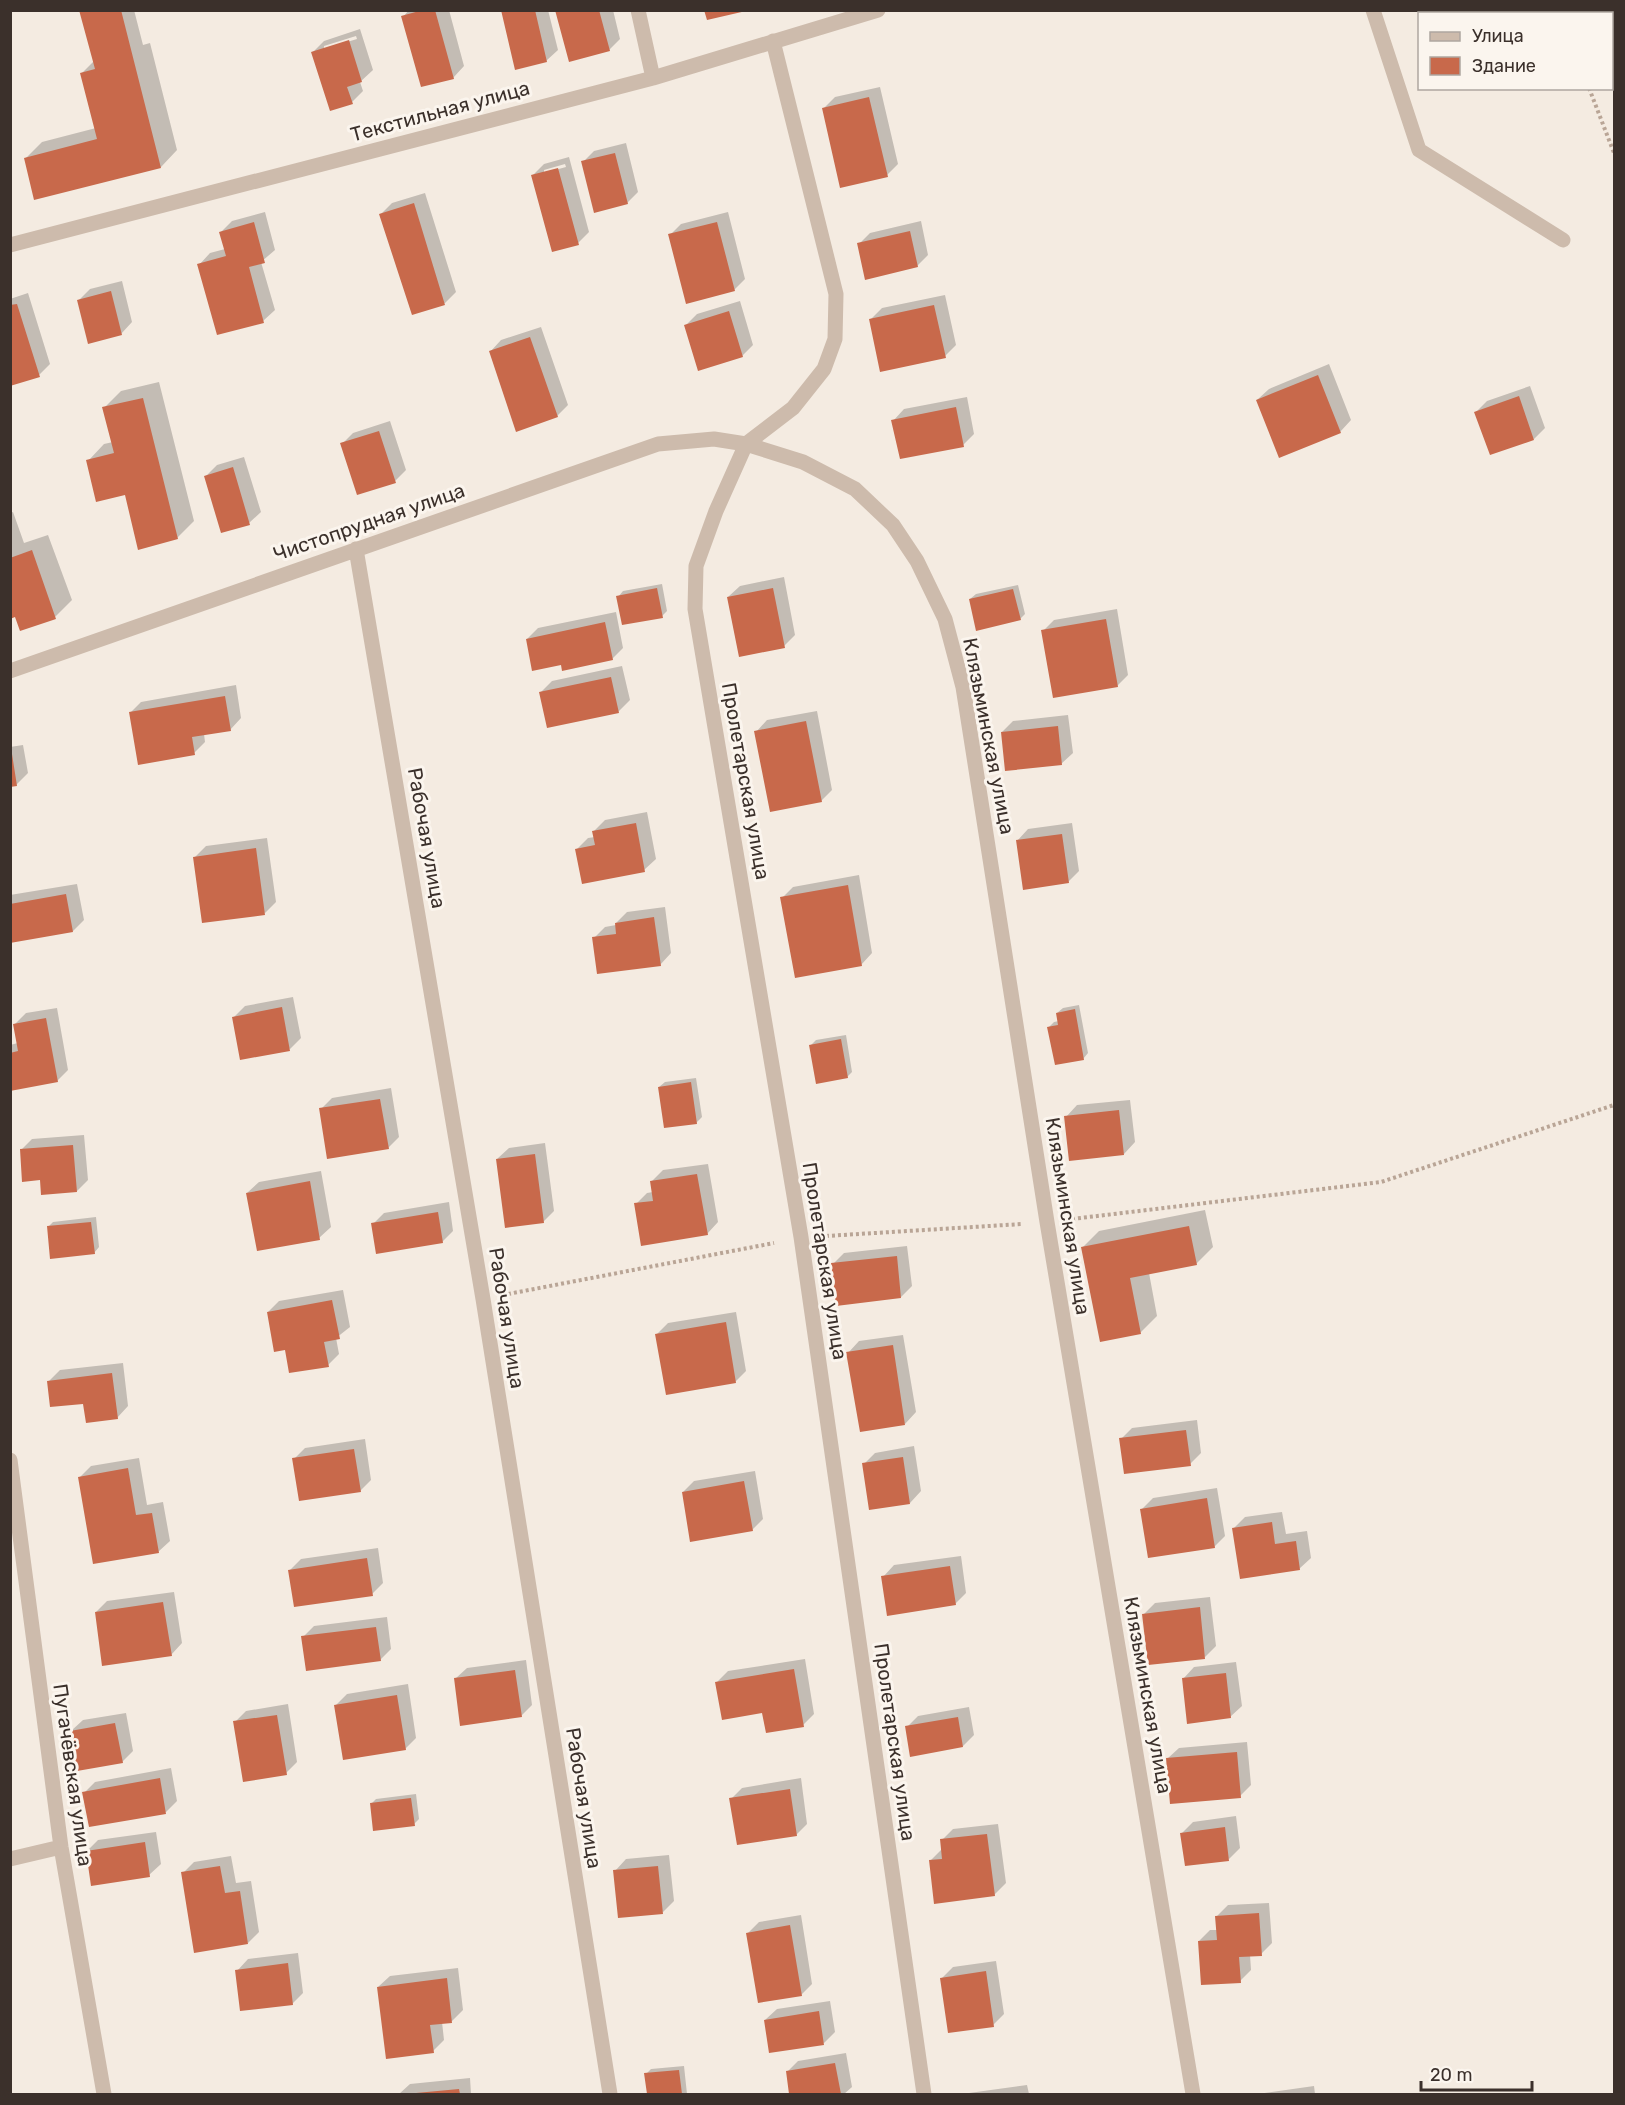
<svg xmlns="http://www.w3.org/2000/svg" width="1625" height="2105" viewBox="0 0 1625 2105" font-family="Rubik,sans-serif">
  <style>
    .shadow { fill: #0003; fill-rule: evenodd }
    .building { fill: #c8694b }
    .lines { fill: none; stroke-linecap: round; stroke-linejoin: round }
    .path { stroke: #b9a596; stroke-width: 4; stroke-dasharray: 3 3; stroke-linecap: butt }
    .lane { stroke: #cdbbac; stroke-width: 15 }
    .street { stroke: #cdbbac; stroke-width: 15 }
    .labels { text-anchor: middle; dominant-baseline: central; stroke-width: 6; stroke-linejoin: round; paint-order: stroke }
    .street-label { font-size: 20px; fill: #3b302b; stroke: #fbf5ee }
  </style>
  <rect width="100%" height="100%" fill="#f4ebe1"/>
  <path class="shadow" d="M 81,10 L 134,10 L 143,45 L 150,43 L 177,150 L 161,167 L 25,159 L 42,142 L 96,128 L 82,73 L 95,60 Z
    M 409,10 L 449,10 L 464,66 L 453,78 L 403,17 Z
    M 503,10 L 548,10 L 558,50 L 546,61 Z
    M 557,10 L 613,10 L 620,39 L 609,50 Z
    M 360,29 L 373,70 L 360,82 L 363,91 L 352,102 L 313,52 L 324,41 ZM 356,36 L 357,39 L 324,49 L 324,46 Z
    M 880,87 L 898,164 L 887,175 L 824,108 L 835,97 Z
    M 626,143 L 638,192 L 627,203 L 583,162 L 594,151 Z
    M 569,157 L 589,232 L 578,243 L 533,175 L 544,164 ZM 565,164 L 566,167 L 544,173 L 544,170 Z
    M 425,193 L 456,292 L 445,303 L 412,313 L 381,214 L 392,203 Z
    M 265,212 L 275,250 L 261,262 L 275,310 L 263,321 L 199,265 L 210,253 L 225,249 L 221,232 L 232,221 Z
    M 728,212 L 745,279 L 734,290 L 670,235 L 681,224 Z
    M 921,221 L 928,255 L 917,266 L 859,244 L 870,233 Z
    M 122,281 L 132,322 L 121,334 L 79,300 L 90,289 Z
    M 28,293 L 50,364 L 39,375 L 10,385 L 10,299 Z
    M 945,295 L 956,345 L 945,356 L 871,319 L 882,308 Z
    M 740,301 L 753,345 L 742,356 L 686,325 L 697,314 Z
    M 541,327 L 568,405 L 557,416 L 490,352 L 501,340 Z
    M 1329,364 L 1351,420 L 1340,432 L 1257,400 L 1269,389 Z
    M 159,382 L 194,521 L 177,538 L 88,461 L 104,444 L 113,442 L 104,408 L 121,391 Z
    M 1530,386 L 1545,428 L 1534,439 L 1476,412 L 1487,401 Z
    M 967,397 L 974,434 L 963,445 L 893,421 L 904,409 Z
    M 390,421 L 406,470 L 395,481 L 342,444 L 353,433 Z
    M 244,457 L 261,512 L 249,523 L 206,476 L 217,465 Z
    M 13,512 L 24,543 L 48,535 L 72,600 L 55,617 L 16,615 L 10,617 L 10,513 Z
    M 784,577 L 795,635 L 784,646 L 728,597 L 740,586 Z
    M 662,584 L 667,611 L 662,616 L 618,597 L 623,591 Z
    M 1018,585 L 1025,614 L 1020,619 L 970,599 L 976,594 Z
    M 1117,609 L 1128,675 L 1117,686 L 1043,631 L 1054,620 Z
    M 616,612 L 623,648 L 612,659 L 562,663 L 527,639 L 538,628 Z
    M 622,666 L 630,700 L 618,712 L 541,692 L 552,681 Z
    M 236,685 L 241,718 L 230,730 L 204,734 L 205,742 L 194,753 L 130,713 L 141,702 Z
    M 817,711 L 832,790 L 821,801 L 756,732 L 767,720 Z
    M 1068,715 L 1073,753 L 1061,764 L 1002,732 L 1013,721 Z
    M 23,745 L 28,773 L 16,785 L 10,786 L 10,747 Z
    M 647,812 L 656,859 L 644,870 L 577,849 L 588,838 L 595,837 L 594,831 L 605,820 Z
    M 1072,823 L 1079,871 L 1068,882 L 1017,841 L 1028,829 Z
    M 267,838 L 276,902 L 265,913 L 194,858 L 206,846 Z
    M 859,875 L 872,953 L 861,965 L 782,898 L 793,887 Z
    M 77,884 L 84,920 L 73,931 L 10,942 L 10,895 Z
    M 665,907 L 671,953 L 660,965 L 594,938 L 605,927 L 616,925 L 616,923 L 627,912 Z
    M 293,997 L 301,1038 L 290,1049 L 234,1017 L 245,1006 Z
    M 1079,1005 L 1088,1053 L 1083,1059 L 1049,1027 L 1054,1022 L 1059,1021 L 1057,1013 L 1063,1008 Z
    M 57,1008 L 68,1070 L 57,1081 L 10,1089 L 10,1045 L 18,1043 L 15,1024 L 26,1013 Z
    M 846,1035 L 852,1072 L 847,1077 L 811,1045 L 816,1040 Z
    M 696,1078 L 702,1117 L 696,1123 L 659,1087 L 665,1082 Z
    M 391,1088 L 399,1137 L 388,1148 L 321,1109 L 332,1098 Z
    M 1130,1100 L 1135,1142 L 1124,1154 L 1066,1117 L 1077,1105 Z
    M 84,1135 L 88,1180 L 77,1191 L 41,1179 L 21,1150 L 32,1139 Z
    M 545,1143 L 554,1211 L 543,1222 L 497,1159 L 509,1148 Z
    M 708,1164 L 718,1222 L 707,1234 L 636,1204 L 647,1193 L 653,1192 L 652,1181 L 663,1170 Z
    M 321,1171 L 331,1227 L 319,1238 L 247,1193 L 259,1182 Z
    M 449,1202 L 453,1231 L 442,1242 L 373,1224 L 384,1213 Z
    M 1205,1210 L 1213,1247 L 1196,1264 L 1149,1273 L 1157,1316 L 1140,1333 L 1082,1248 L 1099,1231 Z
    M 96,1217 L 99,1247 L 94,1253 L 48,1227 L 53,1222 Z
    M 907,1246 L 912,1286 L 901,1297 L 833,1264 L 844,1253 Z
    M 343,1290 L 350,1327 L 336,1338 L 339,1354 L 328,1365 L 286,1348 L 268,1312 L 279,1301 Z
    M 736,1312 L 746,1371 L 735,1382 L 657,1334 L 668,1323 Z
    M 903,1335 L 916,1412 L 905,1424 L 848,1353 L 859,1341 Z
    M 123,1363 L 128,1406 L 117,1418 L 49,1381 L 60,1370 Z
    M 1197,1420 L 1201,1453 L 1190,1464 L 1121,1439 L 1132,1428 Z
    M 365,1439 L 371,1480 L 360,1491 L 294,1459 L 305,1448 Z
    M 914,1446 L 921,1491 L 910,1503 L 864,1464 L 875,1453 Z
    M 139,1458 L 147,1505 L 163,1502 L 170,1541 L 158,1552 L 80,1477 L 91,1466 Z
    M 755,1471 L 763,1519 L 752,1530 L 683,1492 L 694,1481 Z
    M 1217,1488 L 1225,1536 L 1214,1547 L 1142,1509 L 1153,1498 Z
    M 1282,1512 L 1286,1534 L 1307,1531 L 1311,1558 L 1299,1569 L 1234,1528 L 1245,1517 Z
    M 378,1548 L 383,1583 L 372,1594 L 290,1570 L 301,1559 Z
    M 961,1556 L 966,1593 L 955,1604 L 883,1577 L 894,1565 Z
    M 174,1592 L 182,1643 L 171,1655 L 96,1612 L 107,1601 Z
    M 1210,1597 L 1216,1646 L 1205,1657 L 1144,1614 L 1155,1603 Z
    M 387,1617 L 391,1649 L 380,1660 L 303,1637 L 314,1626 Z
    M 805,1659 L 814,1714 L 803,1725 L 764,1711 L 717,1682 L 728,1671 Z
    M 526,1660 L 532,1705 L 521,1716 L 455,1679 L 467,1668 Z
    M 1236,1662 L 1242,1706 L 1230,1717 L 1183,1679 L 1194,1667 Z
    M 408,1684 L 416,1738 L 405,1749 L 336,1705 L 347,1694 Z
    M 288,1704 L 297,1762 L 286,1773 L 235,1722 L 246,1711 Z
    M 969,1707 L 974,1735 L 963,1746 L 907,1727 L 918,1716 Z
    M 126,1713 L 133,1751 L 122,1762 L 71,1731 L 83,1720 Z
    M 1247,1742 L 1251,1785 L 1240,1796 L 1167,1759 L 1179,1748 Z
    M 171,1768 L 177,1801 L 166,1812 L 84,1793 L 95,1782 Z
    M 801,1778 L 807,1824 L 796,1835 L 731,1799 L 742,1788 Z
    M 416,1794 L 419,1819 L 414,1824 L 371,1804 L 376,1799 Z
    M 1236,1816 L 1240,1848 L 1229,1859 L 1182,1833 L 1193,1822 Z
    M 998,1824 L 1006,1883 L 994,1895 L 930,1861 L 941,1850 L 942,1840 L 953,1829 Z
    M 156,1832 L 161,1864 L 149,1875 L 87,1851 L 98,1840 Z
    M 669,1855 L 674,1901 L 663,1912 L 615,1871 L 626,1859 Z
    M 231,1856 L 236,1883 L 251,1881 L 259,1932 L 248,1943 L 183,1873 L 194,1862 Z
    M 1269,1903 L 1272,1943 L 1261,1954 L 1250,1955 L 1251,1970 L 1240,1981 L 1199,1941 L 1210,1930 L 1217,1930 L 1217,1916 L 1228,1905 Z
    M 801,1915 L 812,1984 L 801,1995 L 748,1933 L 759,1922 Z
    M 298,1953 L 303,1993 L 292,2004 L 237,1971 L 248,1959 Z
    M 996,1961 L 1004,2014 L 993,2025 L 942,1978 L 953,1967 Z
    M 458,1968 L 463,2010 L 452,2021 L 442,2022 L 444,2040 L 433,2051 L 378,1987 L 390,1976 Z
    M 830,2001 L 835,2032 L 824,2043 L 765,2020 L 777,2009 Z
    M 846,2053 L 852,2087 L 844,2094 L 791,2094 L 787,2072 L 798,2061 Z
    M 684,2066 L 687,2094 L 648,2094 L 646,2074 L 651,2069 Z
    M 470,2078 L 471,2094 L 399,2094 L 410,2084 Z
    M 1027,2085 L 1029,2094 L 968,2094 L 969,2093 Z
    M 1314,2086 L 1315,2094 L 1257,2094 Z"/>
  <path class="building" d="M 79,10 L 121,10 L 161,168 L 34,200 L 24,158 L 97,139 L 80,73 L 95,69 Z
    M 423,10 L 435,10 L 454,79 L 421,87 L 401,16 Z
    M 501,10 L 535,10 L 547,62 L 515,70 Z
    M 555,10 L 599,10 L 610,51 L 569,62 Z
    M 704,10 L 746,10 L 746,11 L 707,20 Z
    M 349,40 L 362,82 L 347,87 L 353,104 L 330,111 L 311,52 Z
    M 869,97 L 888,177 L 840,188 L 822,108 Z
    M 615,153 L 628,204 L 594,213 L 581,161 Z
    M 558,168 L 579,245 L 552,252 L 531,175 Z
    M 414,203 L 445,305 L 412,315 L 379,214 Z
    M 254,222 L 265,263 L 249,267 L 264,323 L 217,335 L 197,264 L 226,256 L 219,232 Z
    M 717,222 L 735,291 L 686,304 L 668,234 Z
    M 910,231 L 918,267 L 865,280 L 857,243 Z
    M 111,291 L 122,335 L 88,344 L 77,300 Z
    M 17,304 L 40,377 L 10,386 L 10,305 Z
    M 934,305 L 946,358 L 880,372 L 869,319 Z
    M 729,311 L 743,357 L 698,371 L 684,325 Z
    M 530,337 L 558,417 L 516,432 L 489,351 Z
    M 1318,375 L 1341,433 L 1279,458 L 1256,400 Z
    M 1519,396 L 1534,440 L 1490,455 L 1474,412 Z
    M 143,398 L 178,539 L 138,550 L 125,495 L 96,502 L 86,460 L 114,453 L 102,407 Z
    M 956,407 L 964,447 L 900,459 L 891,420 Z
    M 379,431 L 396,483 L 357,495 L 340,443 Z
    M 233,467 L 250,525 L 221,533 L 204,476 Z
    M 32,550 L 56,619 L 20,631 L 15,617 L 10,619 L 10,558 Z
    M 657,588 L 663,618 L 622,625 L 616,596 Z
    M 773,588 L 785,648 L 739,657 L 727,597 Z
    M 1013,589 L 1021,620 L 976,631 L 969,599 Z
    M 1106,619 L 1118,687 L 1053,698 L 1041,630 Z
    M 605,622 L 613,660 L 562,671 L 561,665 L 532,671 L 526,639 Z
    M 611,677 L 619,713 L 547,728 L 539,692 Z
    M 225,696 L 231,731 L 192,737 L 195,755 L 138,765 L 129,712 Z
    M 806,721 L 822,802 L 770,812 L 754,731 Z
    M 1058,726 L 1062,765 L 1005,771 L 1001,732 Z
    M 12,754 L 17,786 L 10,787 L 10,755 Z
    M 636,823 L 645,872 L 582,884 L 575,849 L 595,845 L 592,831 Z
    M 1062,834 L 1069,883 L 1023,890 L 1016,840 Z
    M 256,848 L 265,915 L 202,923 L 193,857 Z
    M 848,885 L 862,966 L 795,978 L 780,897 Z
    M 66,894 L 73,932 L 10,943 L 10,904 Z
    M 654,917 L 661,966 L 597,974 L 592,937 L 616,934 L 615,923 Z
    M 282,1007 L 290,1051 L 240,1060 L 232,1017 Z
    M 1075,1009 L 1084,1060 L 1055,1065 L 1047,1027 L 1058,1025 L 1056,1013 Z
    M 46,1018 L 58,1082 L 10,1091 L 10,1053 L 18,1051 L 13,1024 Z
    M 841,1039 L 848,1078 L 816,1084 L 809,1045 Z
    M 691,1082 L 697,1124 L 664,1128 L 658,1087 Z
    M 380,1099 L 389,1149 L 327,1159 L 319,1108 Z
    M 1119,1110 L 1124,1155 L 1069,1161 L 1064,1116 Z
    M 73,1145 L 77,1192 L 41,1195 L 40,1180 L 22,1182 L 20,1149 Z
    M 535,1154 L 544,1223 L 505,1228 L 496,1159 Z
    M 697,1174 L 708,1235 L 641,1246 L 634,1203 L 653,1201 L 650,1181 Z
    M 310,1181 L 320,1240 L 257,1251 L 246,1193 Z
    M 438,1212 L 443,1243 L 376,1254 L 371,1223 Z
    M 91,1222 L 95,1254 L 50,1259 L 47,1226 Z
    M 1189,1226 L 1197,1265 L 1130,1278 L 1141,1334 L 1100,1342 L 1081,1247 Z
    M 897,1256 L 901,1298 L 836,1306 L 831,1263 Z
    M 332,1300 L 340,1339 L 324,1342 L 329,1367 L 289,1373 L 285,1350 L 274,1352 L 267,1312 Z
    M 726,1322 L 736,1383 L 666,1395 L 655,1334 Z
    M 893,1345 L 905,1425 L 860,1432 L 846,1352 Z
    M 112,1373 L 118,1419 L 86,1423 L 83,1404 L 50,1407 L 47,1381 Z
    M 1186,1430 L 1191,1466 L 1124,1474 L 1119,1438 Z
    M 354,1449 L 361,1492 L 299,1501 L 292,1458 Z
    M 903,1457 L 910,1504 L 869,1510 L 862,1463 Z
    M 128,1468 L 136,1515 L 152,1513 L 159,1553 L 93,1564 L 78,1477 Z
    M 744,1481 L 753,1531 L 690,1542 L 682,1492 Z
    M 1207,1498 L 1215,1548 L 1148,1558 L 1140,1509 Z
    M 1272,1522 L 1275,1544 L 1296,1541 L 1300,1570 L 1240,1579 L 1232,1528 Z
    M 367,1558 L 373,1596 L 294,1607 L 288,1570 Z
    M 950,1566 L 956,1605 L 887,1616 L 881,1576 Z
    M 163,1602 L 172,1656 L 102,1666 L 95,1612 Z
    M 1200,1607 L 1205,1659 L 1148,1665 L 1142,1614 Z
    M 376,1627 L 381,1661 L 306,1671 L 301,1636 Z
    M 794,1669 L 804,1727 L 766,1733 L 762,1713 L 722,1720 L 715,1682 Z
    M 515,1670 L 522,1717 L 460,1726 L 454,1678 Z
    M 1226,1673 L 1231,1718 L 1187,1724 L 1182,1678 Z
    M 397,1695 L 406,1750 L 343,1760 L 334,1705 Z
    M 277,1715 L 287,1775 L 243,1782 L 233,1721 Z
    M 958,1717 L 963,1747 L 910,1757 L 905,1726 Z
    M 115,1723 L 123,1763 L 77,1771 L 70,1731 Z
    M 1237,1752 L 1241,1798 L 1170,1804 L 1166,1758 Z
    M 160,1778 L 166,1814 L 89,1827 L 82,1792 Z
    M 790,1789 L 797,1836 L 737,1845 L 729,1798 Z
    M 411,1798 L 415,1826 L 373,1831 L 370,1803 Z
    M 1225,1827 L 1229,1861 L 1185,1866 L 1180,1833 Z
    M 987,1834 L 995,1896 L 934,1904 L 929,1860 L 942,1859 L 940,1839 Z
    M 145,1842 L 150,1877 L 91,1886 L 86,1851 Z
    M 220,1866 L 225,1893 L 240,1891 L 248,1944 L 194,1953 L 181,1872 Z
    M 658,1866 L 663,1914 L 618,1918 L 613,1870 Z
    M 1259,1913 L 1262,1956 L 1239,1957 L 1241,1983 L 1201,1985 L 1198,1941 L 1217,1940 L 1215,1916 Z
    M 790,1925 L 802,1996 L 758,2003 L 746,1933 Z
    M 288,1963 L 293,2005 L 240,2011 L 235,1970 Z
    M 986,1971 L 994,2027 L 948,2033 L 940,1978 Z
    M 447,1978 L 452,2023 L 430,2025 L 434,2053 L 386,2059 L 377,1987 Z
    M 819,2011 L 824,2045 L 769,2053 L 764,2020 Z
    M 835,2063 L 841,2094 L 789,2094 L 786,2071 Z
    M 679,2070 L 682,2094 L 647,2094 L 644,2073 Z
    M 459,2089 L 460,2094 L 416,2094 L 416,2093 Z"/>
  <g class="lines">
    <path class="path" d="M 1589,88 L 1614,153
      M 1072,1219 L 1381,1182 L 1614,1105
      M 826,1236 L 1022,1224
      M 508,1294 L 774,1243"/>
    <path class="lane" d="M 1373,10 L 1419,150 L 1563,240
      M 1579,10 L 1583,14
      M 1612,34 L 1614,36"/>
    <path class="street" d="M 638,10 L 653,78
      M 773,41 L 836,294 L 835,339 L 824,369 L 793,408 L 746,444 L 716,511 L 696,566 L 695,609 L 801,1237 L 924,2094
      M 10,245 L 653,78 L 878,10
      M 356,549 L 483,1299 L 610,2094
      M 10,671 L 658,444 L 714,439 L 746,444 L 803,462 L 855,489 L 893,525 L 917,561 L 945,619 L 963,687 L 1047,1222 L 1193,2094
      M 10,1460 L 61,1847 L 104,2094
      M 10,1859 L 61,1847"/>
  </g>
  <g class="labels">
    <g class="street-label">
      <text transform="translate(440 111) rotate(-15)">Текстильная улица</text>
      <text transform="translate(369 522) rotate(-19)">Чистопрудная улица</text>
      <text transform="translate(989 736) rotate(79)">Клязьминская улица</text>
      <text transform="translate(746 781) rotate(80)">Пролетарская улица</text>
      <text transform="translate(427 838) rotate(80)">Рабочая улица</text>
      <text transform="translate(1068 1216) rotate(81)">Клязьминская улица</text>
      <text transform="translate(825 1261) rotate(81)">Пролетарская улица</text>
      <text transform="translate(507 1318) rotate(81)">Рабочая улица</text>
      <text transform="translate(1148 1695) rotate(80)">Клязьминская улица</text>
      <text transform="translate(895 1742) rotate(82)">Пролетарская улица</text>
      <text transform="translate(73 1775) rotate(82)">Пугачёвская улица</text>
      <text transform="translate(584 1798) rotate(81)">Рабочая улица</text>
    </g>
  </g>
  <rect width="1625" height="2105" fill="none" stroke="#3b302b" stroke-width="24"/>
  <rect x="1418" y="12" width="195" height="78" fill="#fbf5ee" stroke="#aea6a0" stroke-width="1.5"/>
  <rect x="1430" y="32" width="30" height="9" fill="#cdbbac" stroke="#aea6a0" stroke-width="1.5"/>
  <text x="1472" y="42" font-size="18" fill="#3b302b">Улица</text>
  <rect x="1430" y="57" width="30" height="18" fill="#c8694b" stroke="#aea6a0" stroke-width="1.5"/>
  <text x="1472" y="72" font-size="18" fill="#3b302b">Здание</text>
  <path d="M1421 2081v9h111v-9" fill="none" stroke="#3b302b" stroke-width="3"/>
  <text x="1430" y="2081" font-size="18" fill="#3b302b" stroke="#fbf5ee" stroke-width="4.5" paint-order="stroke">20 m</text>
</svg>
